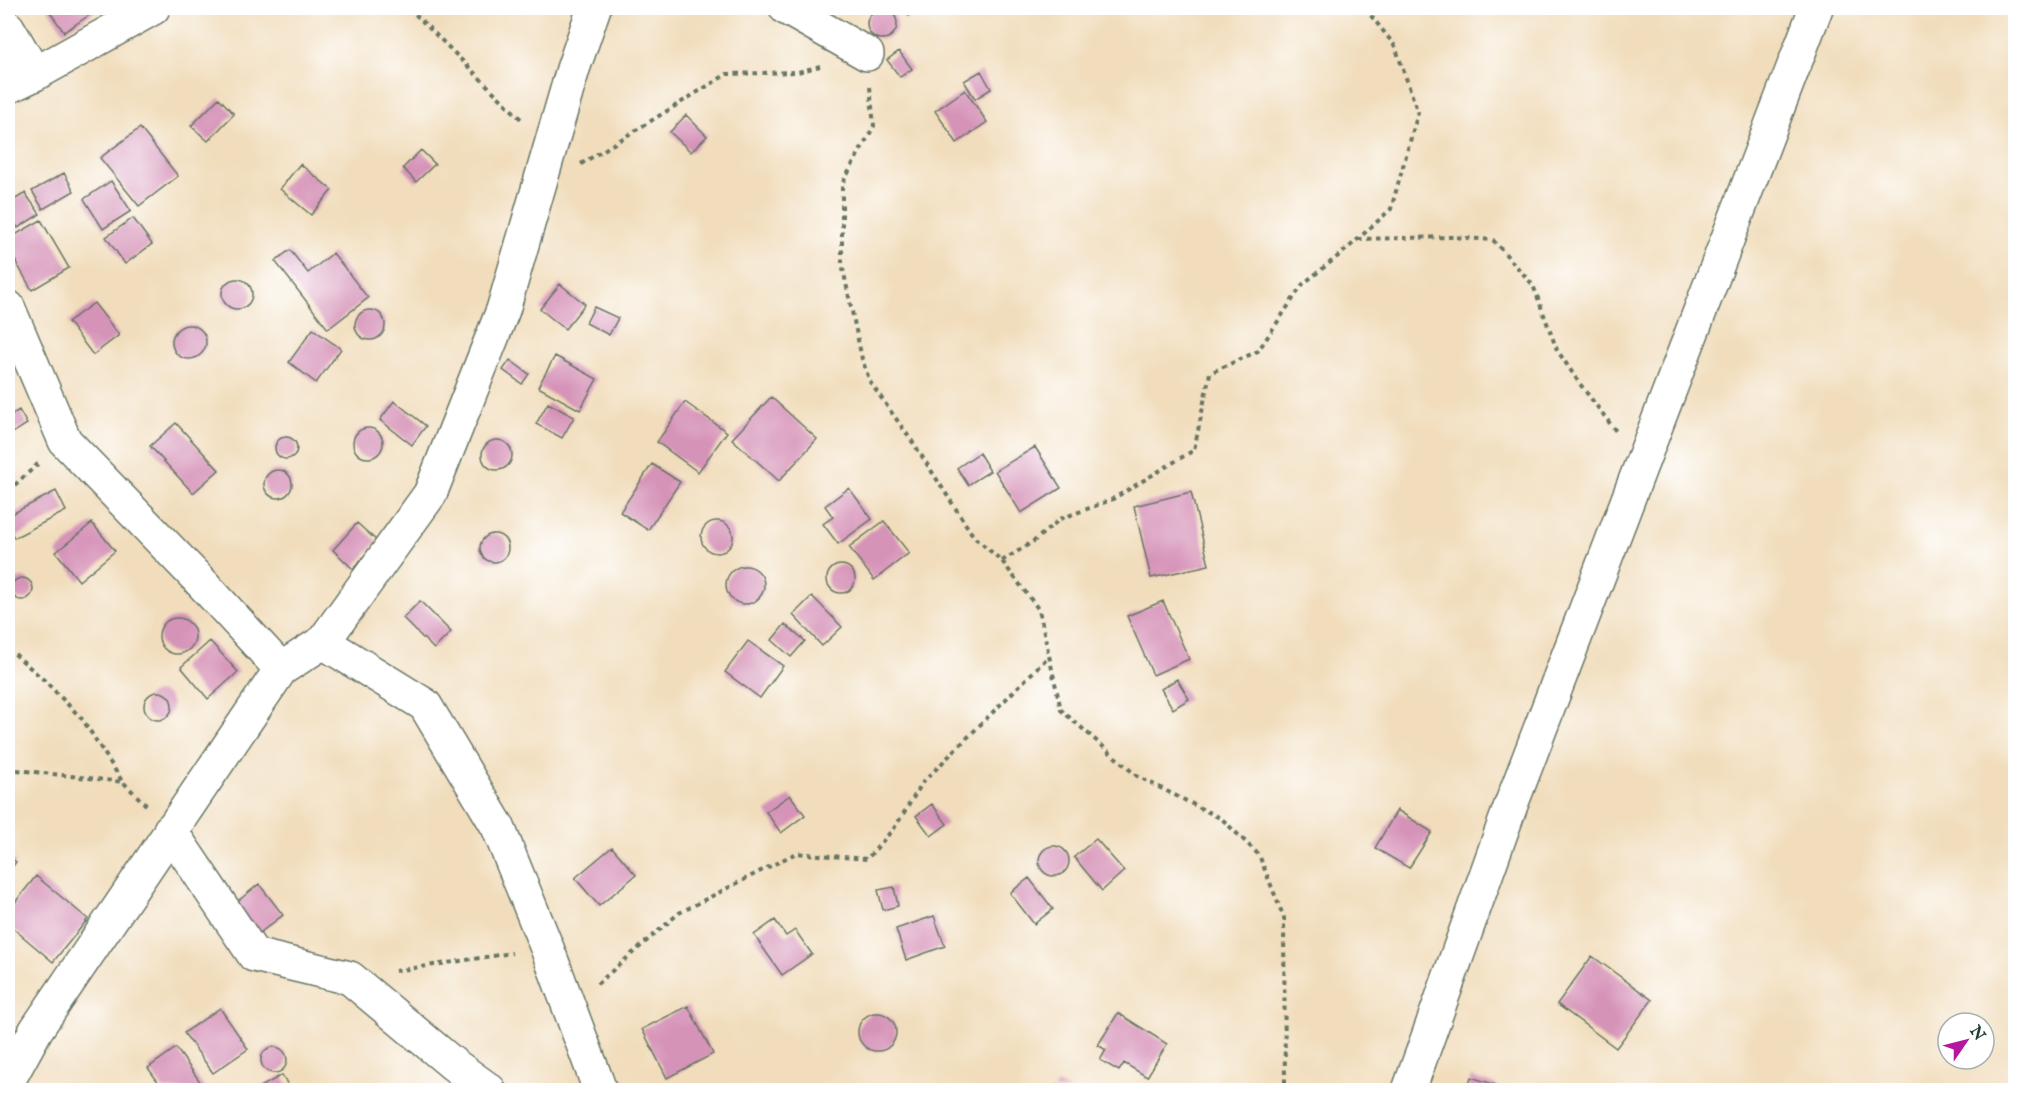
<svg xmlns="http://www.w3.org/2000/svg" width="2023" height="1098" viewBox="0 0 2023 1098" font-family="'IM FELL English',serif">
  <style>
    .building { fill: #d693b8 }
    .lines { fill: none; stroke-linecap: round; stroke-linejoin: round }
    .minor-casing { stroke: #687564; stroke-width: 36 }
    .major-casing { stroke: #687564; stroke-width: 36 }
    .path { stroke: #687564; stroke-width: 4; stroke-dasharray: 4.5 4.5; stroke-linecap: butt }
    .minor { stroke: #fff; stroke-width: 33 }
    .major { stroke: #fff; stroke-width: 33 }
  </style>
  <rect width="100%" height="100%" fill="#fff"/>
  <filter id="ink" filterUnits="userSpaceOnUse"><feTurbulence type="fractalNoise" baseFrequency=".0167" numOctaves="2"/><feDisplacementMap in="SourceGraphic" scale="12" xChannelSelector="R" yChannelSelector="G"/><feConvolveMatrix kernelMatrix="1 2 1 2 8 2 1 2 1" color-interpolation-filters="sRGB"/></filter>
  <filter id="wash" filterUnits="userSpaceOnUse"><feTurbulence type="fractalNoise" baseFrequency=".008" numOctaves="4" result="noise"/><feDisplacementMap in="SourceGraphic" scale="24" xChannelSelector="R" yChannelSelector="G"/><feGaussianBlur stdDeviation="1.35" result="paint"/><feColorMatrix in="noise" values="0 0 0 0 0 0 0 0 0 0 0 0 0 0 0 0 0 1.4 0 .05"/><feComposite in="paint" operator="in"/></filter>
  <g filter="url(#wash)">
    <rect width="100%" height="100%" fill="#f1ddbc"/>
    <g id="blocks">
      <path class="building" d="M 47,8 L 100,8 L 64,32 Z
        M 904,8 L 921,8 L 909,16 Z
        M867 24a15 15 0 1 1 30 0a15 15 0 1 1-30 0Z
        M 899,51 L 912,69 L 900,77 L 887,60 Z
        M 981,71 L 991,89 L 975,99 L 964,81 Z
        M 965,90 L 987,122 L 957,143 L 935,111 Z
        M 219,98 L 234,114 L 208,141 L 191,126 Z
        M 686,115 L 707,136 L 691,152 L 670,132 Z
        M 140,128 L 178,176 L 139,206 L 100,158 Z
        M 421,150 L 435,164 L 416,182 L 403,168 Z
        M 300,164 L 332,190 L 311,215 L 280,189 Z
        M 64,173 L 74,191 L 43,209 L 32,191 Z
        M 111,181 L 131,211 L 103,229 L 84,199 Z
        M 25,193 L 40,214 L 18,228 L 8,212 L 8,204 Z
        M 133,218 L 152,244 L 125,264 L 106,237 Z
        M 41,220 L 69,268 L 32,290 L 8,248 L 8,239 Z
        M 290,250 L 308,273 L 333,253 L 368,298 L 328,329 L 275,261 Z
        M222 294a15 15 0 1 1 30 0a15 15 0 1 1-30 0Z
        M 560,284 L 585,304 L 565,329 L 540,309 Z
        M 94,303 L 119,335 L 93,355 L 68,322 Z
        M 594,307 L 618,318 L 609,335 L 586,323 Z
        M355 325a15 15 0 1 1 30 0a15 15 0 1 1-30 0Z
        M172 342a17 17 0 1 1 34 0a17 17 0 1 1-34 0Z
        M 313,329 L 341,349 L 316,383 L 289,362 Z
        M 555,356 L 597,379 L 580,410 L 538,387 Z
        M 510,360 L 529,374 L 522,384 L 503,370 Z
        M 771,397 L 817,439 L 779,481 L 732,439 Z
        M 394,401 L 426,426 L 412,445 L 380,420 Z
        M 685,402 L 727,432 L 698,472 L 657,442 Z
        M 548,403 L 574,417 L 562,438 L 536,424 Z
        M 19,410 L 27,424 L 8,436 L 8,417 Z
        M 176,423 L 219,470 L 193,493 L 150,446 Z
        M353 443a15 15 0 1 1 30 0a15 15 0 1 1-30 0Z
        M275 448a11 11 0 1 1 22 0a11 11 0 1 1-22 0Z
        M482 455a15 15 0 1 1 30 0a15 15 0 1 1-30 0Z
        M 1035,447 L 1061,488 L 1021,513 L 995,471 Z
        M 979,453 L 990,471 L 968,485 L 957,468 Z
        M 652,464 L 680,482 L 648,530 L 620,512 Z
        M264 484a14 14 0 1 1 28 0a14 14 0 1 1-28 0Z
        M 849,488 L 872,519 L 838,544 L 823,524 L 833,517 L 825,506 Z
        M 56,491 L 66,511 L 14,538 L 8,525 L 8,516 Z
        M 1191,492 L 1209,565 L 1151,578 L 1134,506 Z
        M 884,521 L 909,553 L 874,580 L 849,547 Z
        M701 537a16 16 0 1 1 32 0a16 16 0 1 1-32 0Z
        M 92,523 L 115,551 L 79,581 L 56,552 Z
        M 357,523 L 377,541 L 353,569 L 333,550 Z
        M480 548a14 14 0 1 1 28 0a14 14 0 1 1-28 0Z
        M827 579a14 14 0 1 1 28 0a14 14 0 1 1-28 0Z
        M726 585a19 19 0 1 1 38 0a19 19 0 1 1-38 0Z
        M11 589a11 11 0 1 1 22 0a11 11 0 1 1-22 0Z
        M 812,596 L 842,627 L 822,646 L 793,615 Z
        M 420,601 L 451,632 L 434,649 L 403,618 Z
        M 1163,601 L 1189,659 L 1153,675 L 1127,616 Z
        M159 636a18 18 0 1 1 36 0a18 18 0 1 1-36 0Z
        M 785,624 L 805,641 L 791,657 L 772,640 Z
        M 210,641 L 238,672 L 208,699 L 181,667 Z
        M 748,641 L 783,666 L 760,698 L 725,672 Z
        M 1177,679 L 1189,699 L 1173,709 L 1161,689 Z
        M144 706a14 14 0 1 1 28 0a14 14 0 1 1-28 0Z
        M 790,795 L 805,815 L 781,833 L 766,812 Z
        M 932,804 L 947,824 L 931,836 L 916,816 Z
        M 1397,810 L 1432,832 L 1409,868 L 1375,848 Z
        M 1096,839 L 1124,871 L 1102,891 L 1074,857 Z
        M1039 861a15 15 0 1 1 30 0a15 15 0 1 1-30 0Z
        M 612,847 L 636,875 L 599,906 L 575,878 Z
        M 8,856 L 16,862 L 8,873 Z
        M 36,876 L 88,919 L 53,962 L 8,924 L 8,911 Z
        M 1029,878 L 1053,909 L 1034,924 L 1010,893 Z
        M 259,884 L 283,915 L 257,935 L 233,905 Z
        M 894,887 L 898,906 L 883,910 L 878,890 Z
        M 934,916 L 945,946 L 906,960 L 896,929 Z
        M 775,920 L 786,936 L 795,930 L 812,954 L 782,975 L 754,935 Z
        M 1592,956 L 1652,1000 L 1616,1048 L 1557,1004 Z
        M 688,1006 L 713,1054 L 667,1078 L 642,1029 Z
        M 220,1008 L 248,1049 L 213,1073 L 184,1033 Z
        M 1118,1013 L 1167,1044 L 1147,1077 L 1124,1063 L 1119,1071 L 1100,1060 L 1106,1050 L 1098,1045 Z
        M858 1032a19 19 0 1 1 38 0a19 19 0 1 1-38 0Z
        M261 1060a13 13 0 1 1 26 0a13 13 0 1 1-26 0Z
        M 176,1048 L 206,1090 L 164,1090 L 148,1068 Z
        M 282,1075 L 291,1090 L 255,1090 Z
        M 1471,1077 L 1496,1085 L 1495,1090 L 1467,1090 Z
        M 1057,1084 L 1070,1090 L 1053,1090 Z"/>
    </g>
  </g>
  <g filter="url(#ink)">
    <use href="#blocks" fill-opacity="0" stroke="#687564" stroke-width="1.5"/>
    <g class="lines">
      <g class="minor-casing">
        <path id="minor" d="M 786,8 L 867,54
          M 8,28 L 35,74
          M 8,87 L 35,74 L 153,8
          M 8,307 L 65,441 L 201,582 L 281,669
          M 323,642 L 425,705 L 498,827 L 547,948 L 600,1090
          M 170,830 L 254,955 L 350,978 L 453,1064 L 489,1090
          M 8,1081 L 36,1030 L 281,669 L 323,642 L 430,494 L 503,310 L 573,69 L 594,8"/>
      </g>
      <g class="major-casing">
        <path id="major" d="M 1409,1090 L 1511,805 L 1816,8"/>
      </g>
      <path class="path" d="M 409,8 L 523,121
        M 870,87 L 874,126 L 842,184 L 842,264 L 862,359 L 870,382 L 914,444 L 974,537 L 1002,561 L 1039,610 L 1061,710 L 1137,776 L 1222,819 L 1259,855 L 1284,918 L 1285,1090
        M 581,164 L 727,74 L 798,72 L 820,66
        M 1358,239 L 1452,237 L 1493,240 L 1533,285 L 1557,350 L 1580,384 L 1618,434
        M 8,491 L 39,463
        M 1002,561 L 1034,541 L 1060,519 L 1111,500 L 1194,450 L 1210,373 L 1258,351 L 1303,284 L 1347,249 L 1391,209 L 1418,113 L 1395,46 L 1365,8
        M 8,648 L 44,680 L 83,720 L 122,781
        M 8,769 L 123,782 L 147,806
        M 395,971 L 512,953
        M 597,984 L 679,913 L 796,853 L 867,859 L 895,827 L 923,782 L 1049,656"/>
      <use href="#minor" class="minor"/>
      <use href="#major" class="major"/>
    </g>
  </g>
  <rect width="2023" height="1098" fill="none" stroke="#fff" stroke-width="30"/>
  <g transform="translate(1966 1041) rotate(55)"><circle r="28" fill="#ffffff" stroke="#a5b1ae" stroke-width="1.5"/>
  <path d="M0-4.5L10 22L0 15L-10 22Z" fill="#b5179e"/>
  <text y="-9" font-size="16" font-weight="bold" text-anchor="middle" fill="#1f3d34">N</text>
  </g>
</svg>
